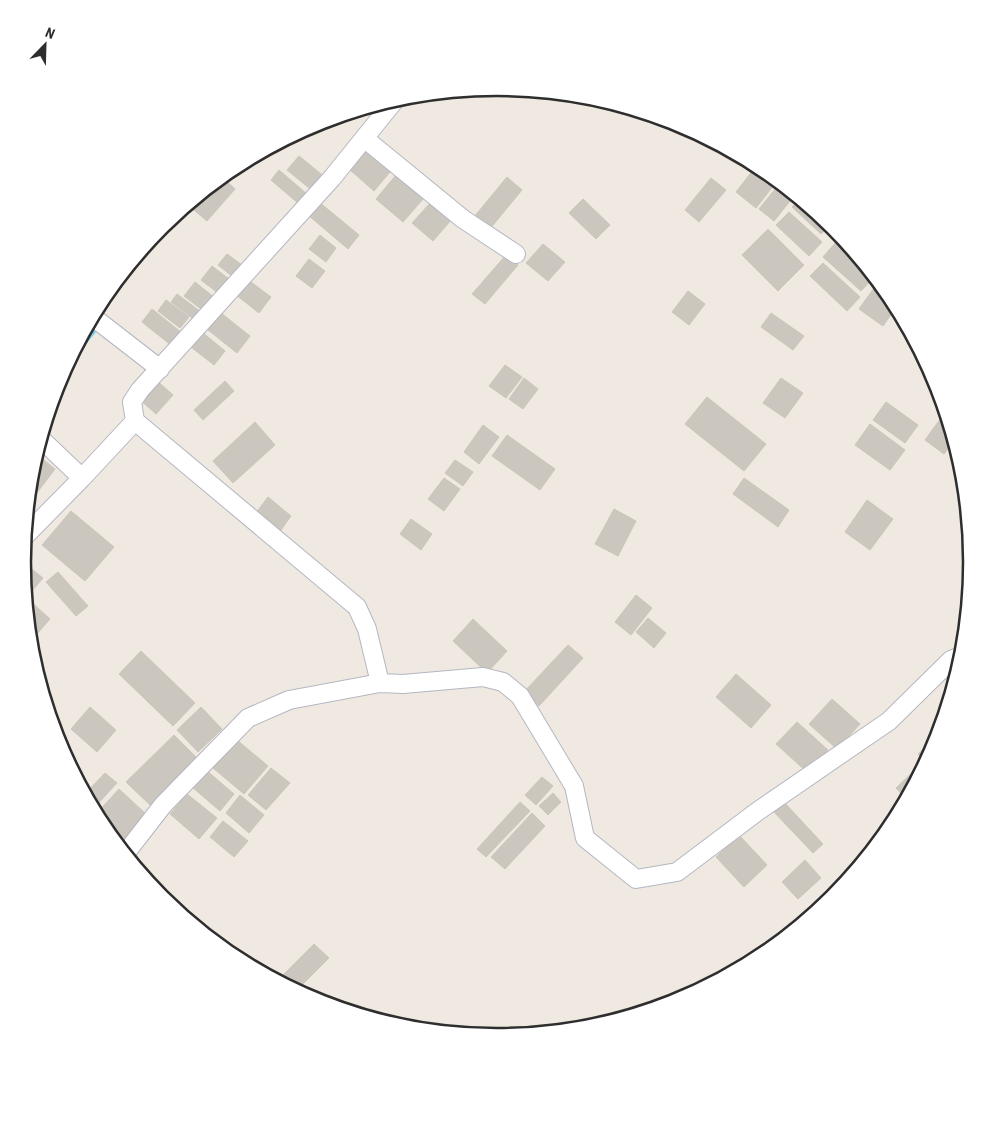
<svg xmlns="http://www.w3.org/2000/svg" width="995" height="1125" viewBox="0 0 995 1125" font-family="'Roboto Condensed',sans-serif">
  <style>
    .water { fill: #75cff0 }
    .building { fill: #cbc7bf; stroke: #cbc5ba }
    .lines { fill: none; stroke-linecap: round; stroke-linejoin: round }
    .minor-casing { stroke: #b4b7c1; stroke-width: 20 }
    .minor { stroke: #fff; stroke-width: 18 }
    .rim { fill: none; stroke: #2e2e2e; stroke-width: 2.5 }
  </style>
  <rect width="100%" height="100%" fill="#efe9e1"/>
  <path class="water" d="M 88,326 L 96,332 L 64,371 Z"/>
  <path class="building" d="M 365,150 L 390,172 L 374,191 L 349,169 Z
    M 299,156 L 326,178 L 314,192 L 287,170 Z
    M 757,165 L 777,181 L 756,208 L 736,192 Z
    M 279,170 L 307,194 L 299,204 L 271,180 Z
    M 396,175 L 424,198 L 403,222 L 376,199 Z
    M 222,177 L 235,189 L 207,221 L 188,205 Z
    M 507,177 L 522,190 L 489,230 L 474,217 Z
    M 711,178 L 726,190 L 699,222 L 685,210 Z
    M 780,183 L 795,195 L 774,221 L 759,209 Z
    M 583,199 L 610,225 L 596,239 L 569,213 Z
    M 800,199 L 831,225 L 821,234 L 792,207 Z
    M 319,202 L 359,235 L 348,249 L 308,215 Z
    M 431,202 L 452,219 L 433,241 L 412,223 Z
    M 789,212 L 822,242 L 809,256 L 776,225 Z
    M 768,229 L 804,265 L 778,291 L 742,255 Z
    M 320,235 L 336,248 L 326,262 L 309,249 Z
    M 837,241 L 874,277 L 861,291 L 823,257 Z
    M 543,244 L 565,262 L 548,281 L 526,263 Z
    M 227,254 L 242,265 L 233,277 L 218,265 Z
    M 506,255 L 518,265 L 485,304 L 472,294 Z
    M 309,259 L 325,271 L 312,288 L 296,276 Z
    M 823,263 L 860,297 L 847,311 L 810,276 Z
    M 212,266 L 229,279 L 218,293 L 201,280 Z
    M 247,279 L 271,297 L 259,313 L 235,294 Z
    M 195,282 L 215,298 L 205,312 L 184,296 Z
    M 877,284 L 884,288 L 897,306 L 883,326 L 859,309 Z
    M 688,291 L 705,304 L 689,325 L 672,312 Z
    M 177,294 L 201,312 L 195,320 L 171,302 Z
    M 166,300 L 189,317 L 180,328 L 158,311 Z
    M 152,309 L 182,333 L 172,346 L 142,322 Z
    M 221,313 L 250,336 L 237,353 L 208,330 Z
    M 771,313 L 804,336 L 793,350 L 761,327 Z
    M 202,332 L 225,351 L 214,365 L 191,347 Z
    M 505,365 L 522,377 L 506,398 L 489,386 Z
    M 524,378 L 538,389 L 523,409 L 509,399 Z
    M 781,378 L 803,393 L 785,418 L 763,403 Z
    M 156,380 L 173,395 L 156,414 L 139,399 Z
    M 225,381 L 234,391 L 203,420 L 194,410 Z
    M 707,397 L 766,444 L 744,471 L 685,424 Z
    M 886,402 L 918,425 L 905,443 L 873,420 Z
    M 946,411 L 954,440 L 944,454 L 925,440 Z
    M 255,422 L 275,445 L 233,483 L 213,461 Z
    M 870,424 L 905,450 L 890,470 L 855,445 Z
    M 483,425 L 499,437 L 479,464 L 464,452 Z
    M 507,435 L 555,469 L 540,490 L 492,456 Z
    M 36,454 L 55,469 L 33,498 L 29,495 L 32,470 Z
    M 455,460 L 473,472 L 463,486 L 445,473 Z
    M 444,478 L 460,489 L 444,511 L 428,499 Z
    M 744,478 L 789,510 L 778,527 L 733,494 Z
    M 268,497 L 291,516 L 276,537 L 252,518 Z
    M 867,500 L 893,519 L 870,550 L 845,532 Z
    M 614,509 L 636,521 L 618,556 L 595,544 Z
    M 71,511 L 114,547 L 85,581 L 42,545 Z
    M 411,519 L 432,534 L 421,550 L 400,534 Z
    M 23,562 L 43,578 L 26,598 Z
    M 58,572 L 88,606 L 76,616 L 46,582 Z
    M 636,595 L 652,608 L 631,635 L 615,622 Z
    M 29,600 L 50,619 L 30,642 L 27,603 Z
    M 648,618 L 666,633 L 654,648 L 636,632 Z
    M 473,619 L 507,651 L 487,673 L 453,641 Z
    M 568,645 L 583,658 L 539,706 L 524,692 Z
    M 141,651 L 195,703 L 173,726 L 119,674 Z
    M 736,674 L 771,705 L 751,728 L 716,697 Z
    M 832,699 L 860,724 L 837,749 L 809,724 Z
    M 90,707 L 116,730 L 97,752 L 71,729 Z
    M 201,707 L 222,729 L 198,752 L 177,730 Z
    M 797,722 L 828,750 L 808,773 L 776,744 Z
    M 174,735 L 197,758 L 150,805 L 126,782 Z
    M 237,740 L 268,766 L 244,794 L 213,768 Z
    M 929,744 L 934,749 L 926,763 L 918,754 Z
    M 271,768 L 290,783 L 266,810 L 248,795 Z
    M 916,769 L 921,774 L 907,800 L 896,788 Z
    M 206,770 L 234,794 L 220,811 L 192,787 Z
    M 105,773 L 117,783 L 93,809 L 85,794 Z
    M 542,777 L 553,786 L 536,805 L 525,795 Z
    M 119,789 L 147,815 L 125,839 L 97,813 Z
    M 553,793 L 561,802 L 548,815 L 539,806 Z
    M 187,794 L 217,818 L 199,839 L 170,814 Z
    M 240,795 L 264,815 L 249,833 L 226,813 Z
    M 783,801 L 823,844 L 813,853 L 773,811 Z
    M 520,802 L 530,811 L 486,857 L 477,849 Z
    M 532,813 L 545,826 L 505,869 L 491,857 Z
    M 223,821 L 248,841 L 234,857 L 210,837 Z
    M 739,835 L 767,865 L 744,887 L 716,857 Z
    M 805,860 L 821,878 L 798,899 L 782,882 Z
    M 144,877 L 170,899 L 167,903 L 161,898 Z
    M 314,944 L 329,958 L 296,991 L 281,983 L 278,980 Z"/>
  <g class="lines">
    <g class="minor-casing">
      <path id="minor" d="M 364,138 L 463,219 L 516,254
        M 93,317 L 160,369
        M 135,421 L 132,402 L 140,390 L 332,178 L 395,100
        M 41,439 L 82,478 L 135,421 L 357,607 L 367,629 L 380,683 L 403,684 L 483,677 L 503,682 L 520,696 L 574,786 L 585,838 L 636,879 L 677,872 L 758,811 L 889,721 L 951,660 L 963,655
        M 25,536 L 82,478
        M 125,854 L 163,805 L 248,718 L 289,700 L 380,683"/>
    </g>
    <use href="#minor" class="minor"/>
  </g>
  <path d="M0 0H995V1125H0ZM31 562a466 466 0 1 1 932 0a466 466 0 1 1-932 0Z" fill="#fff" fill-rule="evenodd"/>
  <path class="rim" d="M31 562a466 466 0 1 1 932 0a466 466 0 1 1-932 0Z"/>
  <g transform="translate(45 45) rotate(23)" stroke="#ffffff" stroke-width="4" paint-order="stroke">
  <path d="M0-4L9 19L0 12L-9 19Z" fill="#2e2e2e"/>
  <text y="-8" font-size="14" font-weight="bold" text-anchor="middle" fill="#2e2e2e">N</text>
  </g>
</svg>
